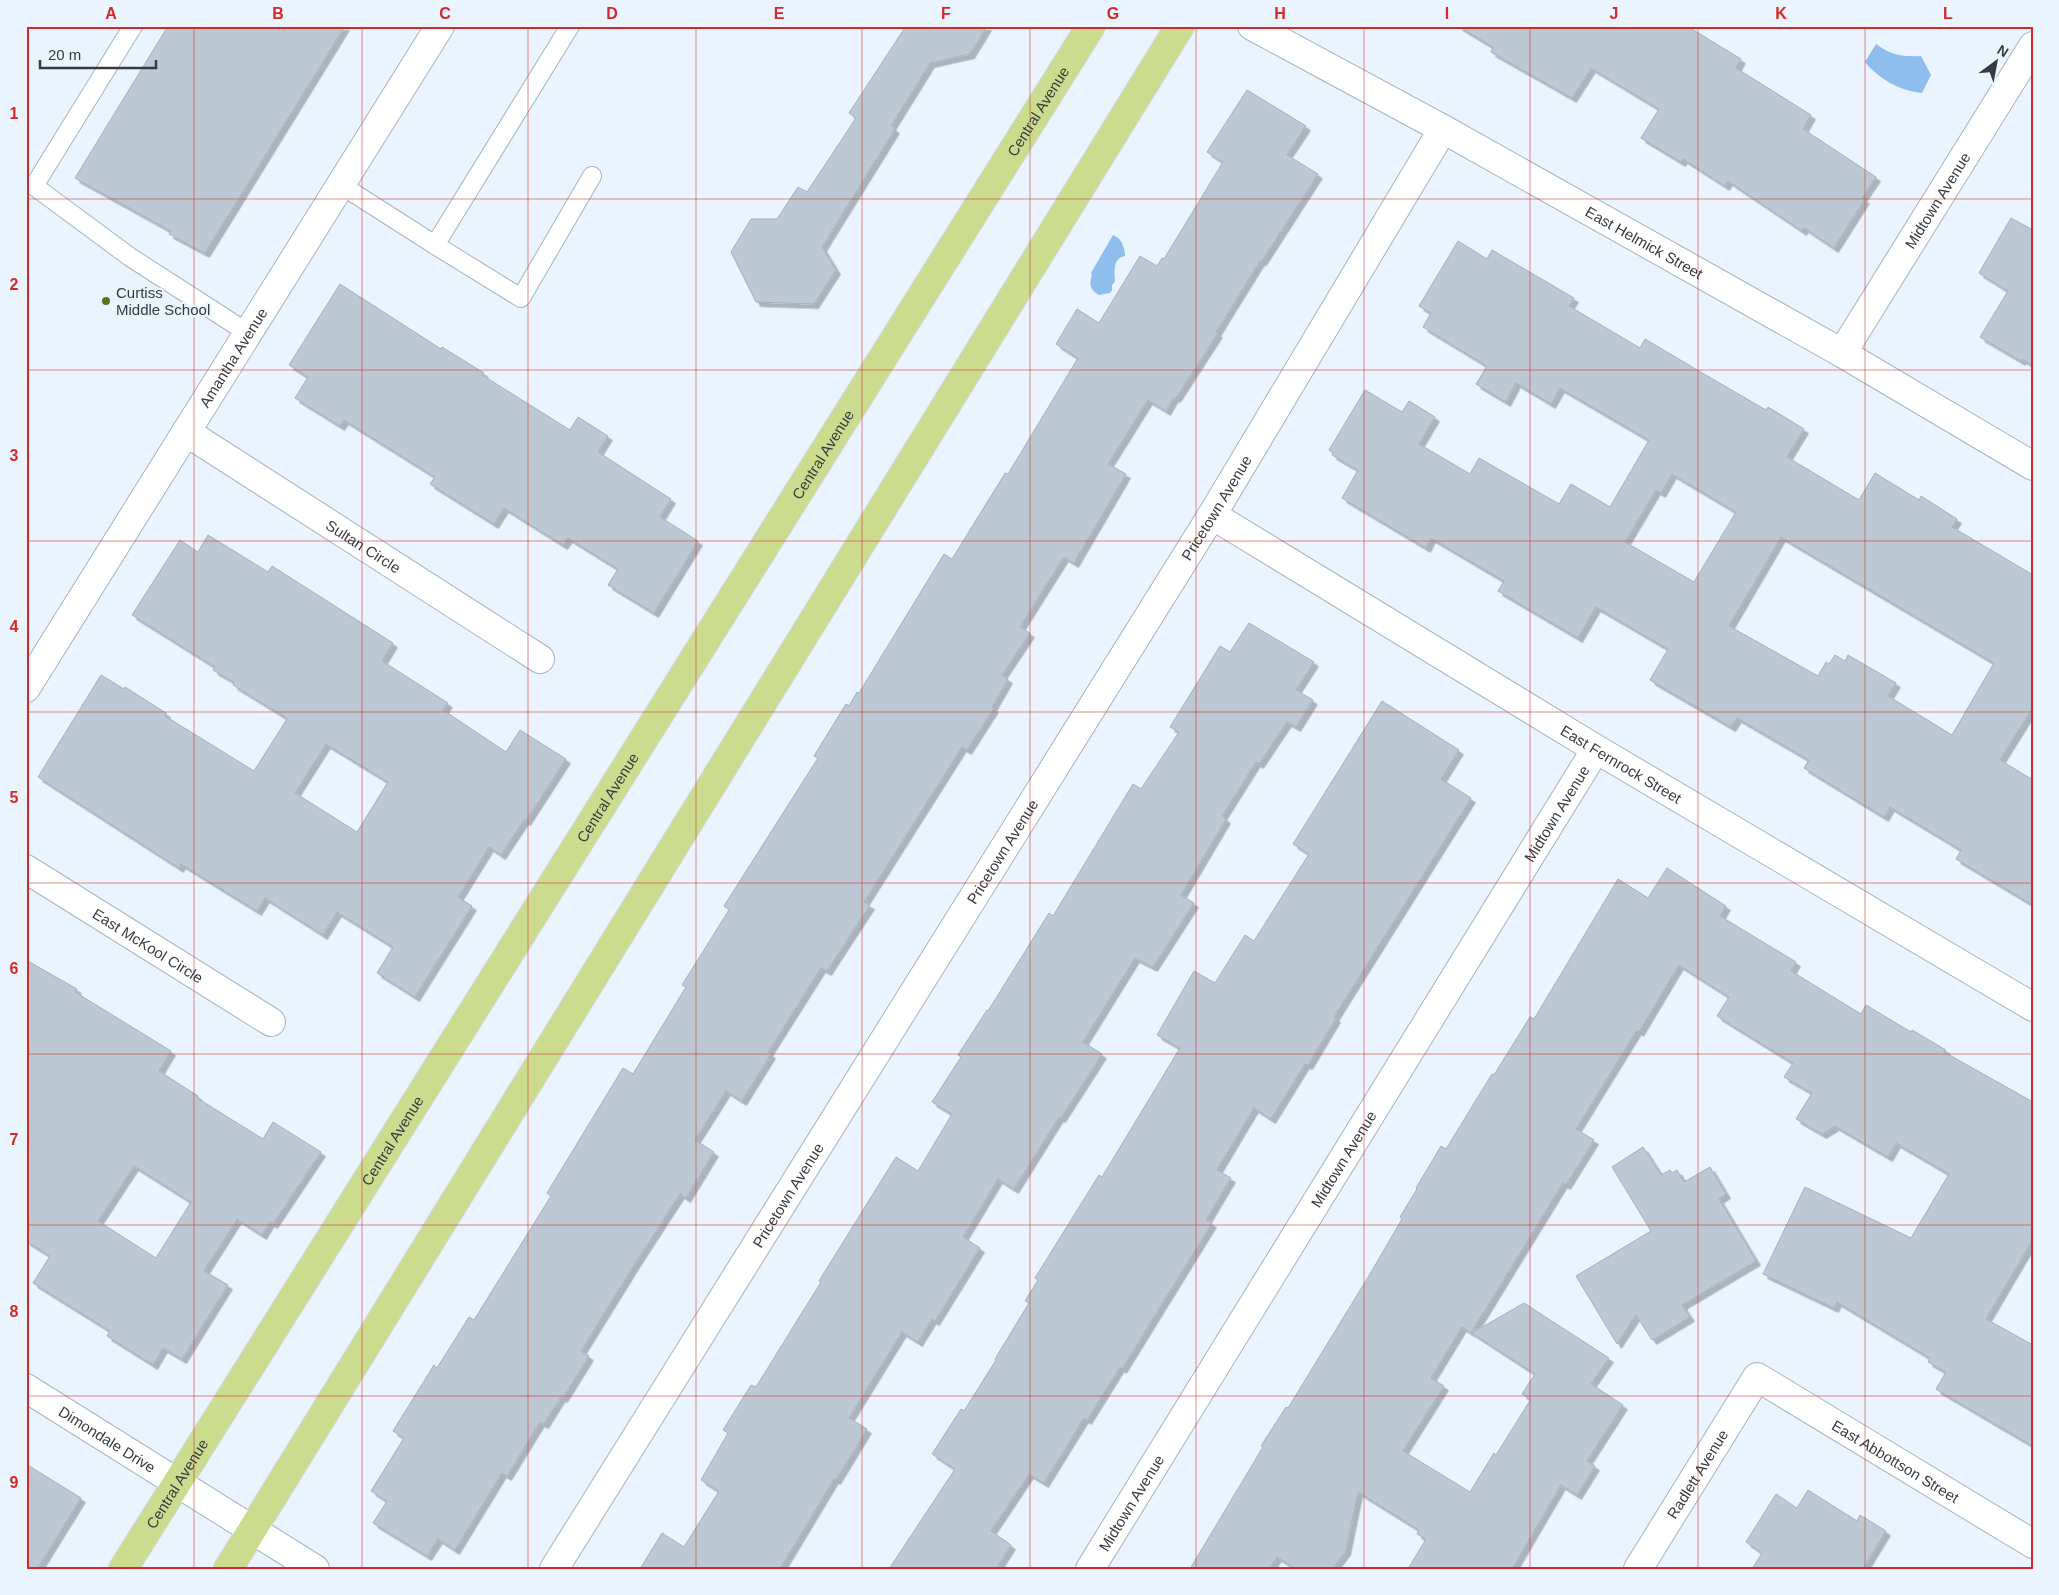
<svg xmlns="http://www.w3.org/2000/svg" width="2059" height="1595" viewBox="0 0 2059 1595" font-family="Helvetica,sans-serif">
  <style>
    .water { fill: #8ebeee }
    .building { fill: #bcc8d4; stroke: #a4b0bc; fill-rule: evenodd; filter: url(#shadow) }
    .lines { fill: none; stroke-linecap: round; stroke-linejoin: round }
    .service-casing { stroke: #a7b3be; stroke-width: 20 }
    .minor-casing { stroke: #a7b3be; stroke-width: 30 }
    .primary-casing { stroke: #d3d4d5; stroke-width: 30 }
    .service { stroke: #fff; stroke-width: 18 }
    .minor { stroke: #fff; stroke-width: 28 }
    .primary { stroke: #cbdc8f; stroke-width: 28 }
    .grid { fill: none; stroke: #d62828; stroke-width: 1; stroke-opacity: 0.55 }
    .poi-dot { fill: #5e701d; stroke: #eaf4fe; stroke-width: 2 }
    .labels { text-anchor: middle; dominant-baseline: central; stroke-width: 4.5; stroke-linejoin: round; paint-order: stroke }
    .street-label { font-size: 15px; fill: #363b40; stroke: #eaf4fe }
    .poi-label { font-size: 15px; fill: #363b40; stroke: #eaf4fe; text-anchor: start }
    .neatline { fill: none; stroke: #d62828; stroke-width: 2 }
    .grid-label { font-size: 16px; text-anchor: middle; font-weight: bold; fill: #d62828 }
  </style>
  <defs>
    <filter id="shadow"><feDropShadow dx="4.5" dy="4.5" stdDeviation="0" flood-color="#0004"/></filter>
  </defs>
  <rect width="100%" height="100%" fill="#eaf4fe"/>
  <path class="water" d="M 1876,44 C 1891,55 1902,57 1921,56 L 1931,75 L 1922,93 C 1900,91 1879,79 1865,62 Z
    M 1113,235 C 1121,238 1125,247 1125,256 C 1113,258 1114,271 1115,282 L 1112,285 L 1112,290 L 1110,293 L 1099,295 C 1090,290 1089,285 1092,275 L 1091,273 Z"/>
  <path class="building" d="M 168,26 L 345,26 L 205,253 L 169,234 L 171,231 L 75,178 Z
    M 906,26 L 987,26 L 970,54 L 930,63 L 891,126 L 895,129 L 822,247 L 836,270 L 814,304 L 756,302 L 731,252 L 751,219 L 777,219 L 798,187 L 807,192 L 856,118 L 849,113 Z
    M 1458,26 L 1687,26 L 1741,59 L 1736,68 L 1811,115 L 1803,129 L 1876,177 L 1862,198 L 1865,199 L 1834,248 L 1804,228 L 1802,231 L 1728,181 L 1725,186 L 1683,159 L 1681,162 L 1641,138 L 1659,109 L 1591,68 L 1572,98 L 1491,52 L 1493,47 Z
    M 1247,90 L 1306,126 L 1287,155 L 1318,174 L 1262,261 L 1260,261 L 1216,332 L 1218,333 L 1176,398 L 1174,397 L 1166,411 L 1148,400 L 1108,464 L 1126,474 L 1074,563 L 1064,557 L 1020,627 L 1030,633 L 1002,675 L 1008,679 L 992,707 L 994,708 L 967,750 L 962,747 L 864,902 L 870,905 L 827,971 L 821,968 L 768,1052 L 771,1054 L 742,1101 L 726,1091 L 695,1140 L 714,1152 L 686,1198 L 680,1194 L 634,1265 L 581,1351 L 589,1356 L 563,1398 L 561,1397 L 544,1424 L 540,1422 L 507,1476 L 502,1473 L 455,1550 L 438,1539 L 427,1556 L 373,1523 L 387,1501 L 371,1491 L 404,1438 L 393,1431 L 434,1365 L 437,1368 L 469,1317 L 474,1320 L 551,1196 L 547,1193 L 623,1068 L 633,1074 L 686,987 L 682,985 L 729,910 L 724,906 L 818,758 L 814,756 L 846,704 L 849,706 L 857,692 L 859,693 L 944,554 L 952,559 L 1004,475 L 1005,473 L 1008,474 L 1078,358 L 1056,344 L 1077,309 L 1099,323 L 1140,256 L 1157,266 L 1162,258 L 1164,259 L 1223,162 L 1207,152 Z
    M 2011,218 L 2033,230 L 2033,366 L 2022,359 L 2021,361 L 1980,337 L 2008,291 L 1979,273 Z
    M 1458,241 L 1487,259 L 1492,250 L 1574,298 L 1569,306 L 1640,348 L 1645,339 L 1704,374 L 1766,410 L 1768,407 L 1804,429 L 1787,457 L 1859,500 L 1875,473 L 1919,500 L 1921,496 L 1957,519 L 1952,527 L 2033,575 L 2033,707 L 2000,760 L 2033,780 L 2033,905 L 1956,859 L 1961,850 L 1890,807 L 1884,817 L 1804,768 L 1809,760 L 1737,718 L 1731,727 L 1650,680 L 1668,649 L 1596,607 L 1578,638 L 1498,591 L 1504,581 L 1431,538 L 1426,548 L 1342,498 L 1358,470 L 1332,455 L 1333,453 L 1329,450 L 1365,390 L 1402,412 L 1409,401 L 1435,417 L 1419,444 L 1470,474 L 1479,458 L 1559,504 L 1571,484 L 1610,507 L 1649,440 L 1560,388 L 1551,404 L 1516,383 L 1506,402 L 1476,384 L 1487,366 L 1423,327 L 1431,313 L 1419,306 ZM 1672,474 L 1736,512 L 1694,582 L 1625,542 L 1656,490 L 1661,493 ZM 1781,537 L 1994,663 L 1952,735 L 1888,696 L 1896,683 L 1848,655 L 1845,661 L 1835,655 L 1829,664 L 1826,662 L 1818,676 L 1729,626 Z
    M 340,284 L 441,349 L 442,347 L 484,373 L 482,375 L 570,430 L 578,417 L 608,436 L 598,452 L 671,499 L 660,517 L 698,541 L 654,613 L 608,585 L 618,569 L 568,538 L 563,545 L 504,508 L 494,524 L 430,484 L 435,477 L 344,420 L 340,426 L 295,398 L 308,377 L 289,365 Z
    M 208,535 L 268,572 L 272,566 L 393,643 L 382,661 L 448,703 L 443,710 L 506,752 L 520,730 L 566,759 L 526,821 L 524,820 L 501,855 L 489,847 L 458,897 L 472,906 L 415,997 L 377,973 L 393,947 L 337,912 L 323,935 L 265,898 L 257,911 L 181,864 L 179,868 L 38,777 L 101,675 L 124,689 L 125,687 L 166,713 L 165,716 L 254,771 L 287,719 L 285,717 L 233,685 L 234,682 L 213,670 L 215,667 L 132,615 L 180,540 L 198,552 ZM 326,744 L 388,782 L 357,832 L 295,793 Z
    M 1249,623 L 1314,662 L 1296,690 L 1313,700 L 1296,727 L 1287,722 L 1259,764 L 1256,762 L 1222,816 L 1226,819 L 1181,895 L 1194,903 L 1153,967 L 1135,958 L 1083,1042 L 1102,1054 L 1061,1118 L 1059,1117 L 1014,1189 L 998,1179 L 963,1237 L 980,1248 L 935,1321 L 932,1319 L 918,1342 L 902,1332 L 849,1418 L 867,1429 L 836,1480 L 834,1479 L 780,1569 L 640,1569 L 662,1533 L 684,1547 L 719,1491 L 701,1480 L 728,1433 L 723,1430 L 751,1385 L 756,1387 L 821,1282 L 819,1281 L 896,1157 L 918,1171 L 952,1114 L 932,1102 L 961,1057 L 958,1055 L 987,1010 L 988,1011 L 1049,913 L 1053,916 L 1133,784 L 1141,789 L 1179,732 L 1170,727 L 1220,646 L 1230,652 Z
    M 1382,701 L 1459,750 L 1441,779 L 1471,798 L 1334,1017 L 1336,1018 L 1308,1065 L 1305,1064 L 1271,1119 L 1254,1108 L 1217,1170 L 1231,1178 L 1206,1220 L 1212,1223 L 1122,1369 L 1120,1367 L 1087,1420 L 1084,1418 L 1044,1483 L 1029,1474 L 991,1531 L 1011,1545 L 996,1569 L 889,1569 L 955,1469 L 932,1454 L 961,1409 L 964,1411 L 996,1360 L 995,1359 L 1029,1303 L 1025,1301 L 1038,1280 L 1035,1278 L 1099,1175 L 1102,1177 L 1180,1048 L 1157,1035 L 1194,971 L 1215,983 L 1245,935 L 1254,941 L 1309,854 L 1293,844 Z
    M 1667,868 L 1726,906 L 1720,916 L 1796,962 L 1791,971 L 1861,1014 L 1866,1005 L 1911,1032 L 1912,1030 L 1946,1050 L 1944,1052 L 2033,1102 L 2033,1239 L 1986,1319 L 2033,1345 L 2033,1446 L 1936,1389 L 1946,1372 L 1928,1362 L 1930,1358 L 1837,1302 L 1834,1308 L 1763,1274 L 1805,1187 L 1911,1238 L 1949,1174 L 1896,1143 L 1888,1157 L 1835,1126 L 1822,1134 L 1796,1119 L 1812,1093 L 1784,1077 L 1793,1063 L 1717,1016 L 1729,997 L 1679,965 L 1639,1032 L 1637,1030 L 1576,1129 L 1594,1140 L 1566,1185 L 1563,1183 L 1471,1333 L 1462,1327 L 1431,1378 L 1444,1386 L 1403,1451 L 1470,1492 L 1494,1453 L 1496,1455 L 1531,1399 L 1522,1394 L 1535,1374 L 1472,1333 L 1524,1303 L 1609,1358 L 1591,1384 L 1623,1405 L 1587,1461 L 1595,1466 L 1577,1495 L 1561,1485 L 1512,1569 L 1408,1569 L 1426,1539 L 1417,1534 L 1419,1530 L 1358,1492 L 1346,1551 L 1332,1569 L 1296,1569 L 1277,1557 L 1269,1569 L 1190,1569 L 1263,1447 L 1261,1446 L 1286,1407 L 1288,1408 L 1370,1274 L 1402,1219 L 1400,1217 L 1417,1189 L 1416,1188 L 1441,1146 L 1446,1149 L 1492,1074 L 1494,1075 L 1530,1017 L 1534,1019 L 1618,879 L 1648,898 Z
    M 26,960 L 77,989 L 75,992 L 171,1051 L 159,1071 L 198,1096 L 197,1098 L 263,1139 L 273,1122 L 321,1152 L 273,1224 L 270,1222 L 262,1235 L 237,1219 L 204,1271 L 228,1285 L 182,1359 L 163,1348 L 153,1365 L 107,1336 L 110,1331 L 33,1283 L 50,1256 L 26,1241 ZM 134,1166 L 191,1202 L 156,1258 L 98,1221 Z
    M 1643,1147 L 1661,1175 L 1670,1170 L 1672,1173 L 1677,1170 L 1684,1182 L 1710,1167 L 1726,1194 L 1719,1199 L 1756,1261 L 1682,1305 L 1690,1317 L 1652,1340 L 1636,1315 L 1617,1344 L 1576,1276 L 1651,1231 L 1612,1167 Z
    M 26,1464 L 81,1498 L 37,1569 L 26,1569 Z
    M 1808,1490 L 1857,1521 L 1860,1515 L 1886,1531 L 1863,1569 L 1752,1569 L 1762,1553 L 1746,1542 L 1776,1494 L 1797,1508 Z"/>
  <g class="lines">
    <g class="service-casing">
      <path id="service" d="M 133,26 L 34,186 L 130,257 L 248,333
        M 341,185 L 435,245 L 570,26
        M 435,245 L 521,298 L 592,176"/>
    </g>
    <g class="minor-casing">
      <g id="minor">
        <path id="s1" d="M 1252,26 L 1443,129 L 1842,353 L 2033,466"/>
        <path id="s2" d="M 1842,353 L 2033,46"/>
        <path id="s3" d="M 186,432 L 540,659"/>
        <path id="s4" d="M 1212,515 L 1596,749 L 2033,1007"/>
        <path id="s5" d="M 26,688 L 440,26"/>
        <path id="s6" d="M 26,869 L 271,1022"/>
        <path id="s7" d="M 26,1388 L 315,1569"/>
        <path id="s8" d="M 554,1569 L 1212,515 L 1443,129"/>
        <path id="s9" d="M 1090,1569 L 1596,749"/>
        <path id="s10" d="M 1638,1569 L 1757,1377 L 2033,1544"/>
      </g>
    </g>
    <g class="primary-casing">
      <g id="primary">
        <path id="s11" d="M 123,1569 L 1091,26"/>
        <path d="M 228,1569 L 1180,26"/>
      </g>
    </g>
    <use href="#service" class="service"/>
    <use href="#minor" class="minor"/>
    <use href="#primary" class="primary"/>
  </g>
  <path class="grid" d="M 194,26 L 194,1569M 362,26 L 362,1569M 528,26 L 528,1569M 696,26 L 696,1569M 862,26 L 862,1569M 1030,26 L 1030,1569M 1196,26 L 1196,1569M 1364,26 L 1364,1569M 1530,26 L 1530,1569M 1698,26 L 1698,1569M 1865,26 L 1865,1569M 26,199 L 2033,199M 26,370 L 2033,370M 26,541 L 2033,541M 26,712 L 2033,712M 26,883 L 2033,883M 26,1054 L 2033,1054M 26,1225 L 2033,1225M 26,1396 L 2033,1396"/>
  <circle class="poi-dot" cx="106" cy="301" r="5"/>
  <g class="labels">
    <g class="street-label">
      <text stroke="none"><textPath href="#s11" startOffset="1721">Central Avenue</textPath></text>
      <text stroke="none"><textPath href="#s2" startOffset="180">Midtown Avenue</textPath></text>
      <text stroke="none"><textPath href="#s1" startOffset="448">East Helmick Street</textPath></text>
      <text stroke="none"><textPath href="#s5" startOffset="390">Amantha Avenue</textPath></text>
      <text stroke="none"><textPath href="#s11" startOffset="1316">Central Avenue</textPath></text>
      <text stroke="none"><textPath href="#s8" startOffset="1251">Pricetown Avenue</textPath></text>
      <text stroke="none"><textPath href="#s3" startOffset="211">Sultan Circle</textPath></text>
      <text stroke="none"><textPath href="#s4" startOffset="479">East Fernrock Street</textPath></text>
      <text stroke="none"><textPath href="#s11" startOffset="911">Central Avenue</textPath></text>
      <text stroke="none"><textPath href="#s9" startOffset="888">Midtown Avenue</textPath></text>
      <text stroke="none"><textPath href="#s8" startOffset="846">Pricetown Avenue</textPath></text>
      <text stroke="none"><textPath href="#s6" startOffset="144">East McKool Circle</textPath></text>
      <text stroke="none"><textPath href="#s11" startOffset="506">Central Avenue</textPath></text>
      <text stroke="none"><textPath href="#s9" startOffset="482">Midtown Avenue</textPath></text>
      <text stroke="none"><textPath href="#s8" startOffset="441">Pricetown Avenue</textPath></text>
      <text stroke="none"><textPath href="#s7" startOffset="96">Dimondale Drive</textPath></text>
      <text stroke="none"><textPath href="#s10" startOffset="388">East Abbottson Street</textPath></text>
      <text stroke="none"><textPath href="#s10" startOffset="112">Radlett Avenue</textPath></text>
      <text stroke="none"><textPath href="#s11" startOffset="101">Central Avenue</textPath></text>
      <text stroke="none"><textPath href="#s9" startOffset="78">Midtown Avenue</textPath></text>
    </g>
    <g class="poi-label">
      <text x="116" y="292">Curtiss<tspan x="116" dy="17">Middle School</tspan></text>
    </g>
  </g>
  <rect width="2059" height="1595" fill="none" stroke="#eaf4fe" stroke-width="55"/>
  <g transform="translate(1996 62) rotate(32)" stroke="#eaf4fe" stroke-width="4" paint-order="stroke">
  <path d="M0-4L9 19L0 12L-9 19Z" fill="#363b40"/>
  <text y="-8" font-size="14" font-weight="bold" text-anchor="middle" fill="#363b40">N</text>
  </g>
  <path d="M40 60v8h116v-8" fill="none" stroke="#363b40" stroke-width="2.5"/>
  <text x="48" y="60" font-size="15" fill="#363b40" stroke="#eaf4fe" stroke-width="4" paint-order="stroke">20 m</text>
  <rect x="28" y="28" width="2004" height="1540" class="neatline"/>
  <g class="grid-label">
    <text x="111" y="19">A</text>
    <text x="278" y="19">B</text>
    <text x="445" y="19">C</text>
    <text x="612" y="19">D</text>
    <text x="779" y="19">E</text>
    <text x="946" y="19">F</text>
    <text x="1113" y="19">G</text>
    <text x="1280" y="19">H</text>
    <text x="1447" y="19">I</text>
    <text x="1614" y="19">J</text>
    <text x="1781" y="19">K</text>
    <text x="1948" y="19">L</text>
    <text x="14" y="119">1</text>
    <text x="14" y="290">2</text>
    <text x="14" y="461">3</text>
    <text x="14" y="632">4</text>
    <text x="14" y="803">5</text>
    <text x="14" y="974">6</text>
    <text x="14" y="1145">7</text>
    <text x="14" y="1317">8</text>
    <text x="14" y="1488">9</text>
  </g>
</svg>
